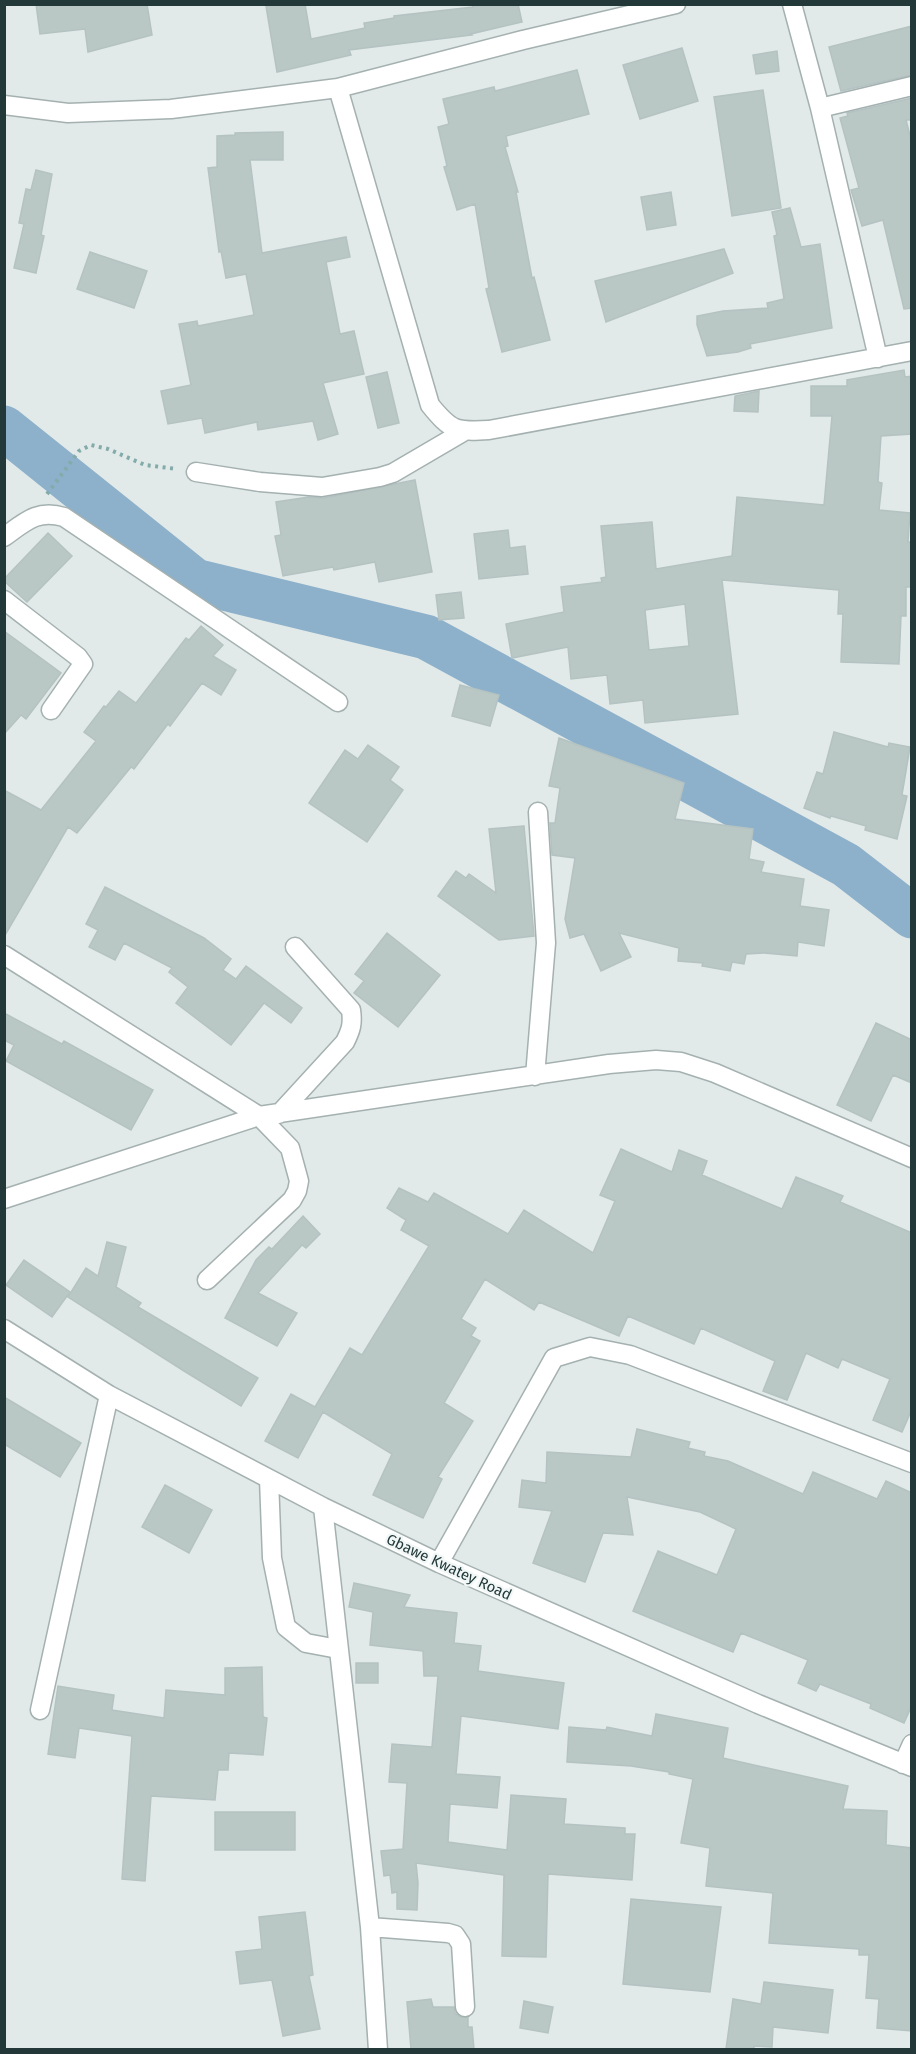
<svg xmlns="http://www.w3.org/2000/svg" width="916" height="2054" viewBox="0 0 916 2054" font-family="'Fira Sans',sans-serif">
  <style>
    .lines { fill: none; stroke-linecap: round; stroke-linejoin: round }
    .river { stroke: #8db0cb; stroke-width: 45 }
    .building { fill: #b9c7c5; stroke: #b4c3c1; stroke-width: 1.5; fill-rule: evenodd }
    .minor-casing { stroke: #a4b1b0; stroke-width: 21 }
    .path { stroke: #83abaa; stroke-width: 4; stroke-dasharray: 3 4.5; stroke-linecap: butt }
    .minor { stroke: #fff; stroke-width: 18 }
    .labels { text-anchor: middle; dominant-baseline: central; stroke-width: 4.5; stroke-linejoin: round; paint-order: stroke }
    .street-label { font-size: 15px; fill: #233939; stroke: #f1f7f6 }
  </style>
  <rect width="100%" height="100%" fill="#e1eae8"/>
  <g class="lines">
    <path class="river" d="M 4,428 L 195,581 L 426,637 L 846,865 L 912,916"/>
  </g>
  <path class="building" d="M 36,4 L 147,4 L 152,35 L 88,52 L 85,29 L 40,34 Z
    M 276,4 L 305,4 L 311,39 L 365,28 L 364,23 L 394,18 L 394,16 L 473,7 L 472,4 L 518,4 L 522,22 L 471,34 L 472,35 L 349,50 L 351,55 L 277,72 L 266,6 Z
    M 912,26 L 912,75 L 841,91 L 829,47 Z
    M 682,48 L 698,101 L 640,119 L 623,65 Z
    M 777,51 L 779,71 L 756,74 L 753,55 Z
    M 577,70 L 589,114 L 506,136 L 508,146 L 505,147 L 518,192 L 516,192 L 532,278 L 534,277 L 550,340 L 502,352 L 486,289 L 489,288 L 475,204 L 457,210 L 444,167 L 447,166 L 438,127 L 449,124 L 443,99 L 494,87 L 495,91 Z
    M 763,90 L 781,208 L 732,216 L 714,97 Z
    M 912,98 L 912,120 L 906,120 L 912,143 L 912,308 L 904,309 L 883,220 L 862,226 L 851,190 L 859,188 L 840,118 L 848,116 L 847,113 Z
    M 283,132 L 283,160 L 250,160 L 262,253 L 346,237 L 350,257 L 326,262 L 340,334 L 354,331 L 364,374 L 323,383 L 338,434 L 318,440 L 313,421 L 258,430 L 257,422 L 205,433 L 202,418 L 168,424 L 161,391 L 191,385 L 179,324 L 197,321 L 198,326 L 254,315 L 246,274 L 226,278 L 221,251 L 219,252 L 208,168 L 217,167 L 217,136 L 235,135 L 235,133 Z
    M 36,170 L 52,174 L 41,235 L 44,236 L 36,273 L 14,268 L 24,224 L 19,223 L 26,189 L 31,190 Z
    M 671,192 L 676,225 L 647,230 L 641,197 Z
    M 790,208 L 801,247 L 820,244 L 832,328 L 750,344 L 751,348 L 738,352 L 707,356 L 697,325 L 697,316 L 723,311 L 768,308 L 767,303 L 784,299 L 774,236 L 777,235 L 772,212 Z
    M 724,249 L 733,273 L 606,322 L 595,281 Z
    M 90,252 L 147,271 L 134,308 L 77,289 Z
    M 904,370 L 905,377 L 912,376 L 912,434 L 881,436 L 878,482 L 882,483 L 879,510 L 910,513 L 908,542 L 912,542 L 912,587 L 906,587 L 906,616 L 901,616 L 899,664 L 841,662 L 843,614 L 838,614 L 839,590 L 722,580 L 738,714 L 645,723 L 643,700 L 610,704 L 607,675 L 571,679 L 568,647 L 512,658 L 506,624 L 564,612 L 561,587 L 602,582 L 601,578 L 606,577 L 601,526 L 652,522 L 656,569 L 732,556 L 737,497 L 824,505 L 832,416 L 811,416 L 811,386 L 847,386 L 847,380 ZM 685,604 L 689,646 L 649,650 L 645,610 Z
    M 387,372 L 399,423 L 378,428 L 366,377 Z
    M 759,391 L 758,412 L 734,411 L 735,396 Z
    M 415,480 L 432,572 L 379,582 L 375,562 L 334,570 L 333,567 L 283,576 L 275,536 L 281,535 L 276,502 L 309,497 L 324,498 Z
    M 508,530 L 510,548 L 525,546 L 528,574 L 479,579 L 474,534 Z
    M 48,533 L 72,556 L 27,602 L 4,581 L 4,579 Z
    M 461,592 L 464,618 L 439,620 L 436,595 Z
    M 201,626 L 223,645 L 213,656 L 236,670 L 221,695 L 202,683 L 170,726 L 168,724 L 134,769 L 131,767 L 77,833 L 68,827 L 4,937 L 4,790 L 41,810 L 96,741 L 84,732 L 104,706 L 106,707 L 119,691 L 136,703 L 186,638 L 189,640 Z
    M 4,631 L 61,673 L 26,719 L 21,715 L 4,734 Z
    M 460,685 L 499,695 L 490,726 L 452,716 Z
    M 834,732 L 888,747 L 889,743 L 910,747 L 902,795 L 907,796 L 897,839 L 865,830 L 866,826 L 831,816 L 830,818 L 804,808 L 817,772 L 823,774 Z
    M 559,738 L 684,783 L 675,819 L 753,829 L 749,859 L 764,862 L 761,872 L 804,879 L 800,906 L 829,910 L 824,946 L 798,942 L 797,956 L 764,953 L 746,954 L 744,964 L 732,962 L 730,971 L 702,966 L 703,963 L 678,961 L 679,948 L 619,933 L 631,957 L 601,971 L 584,934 L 570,938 L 565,919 L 575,858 L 552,855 L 550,823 L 555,823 L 560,788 L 549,786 Z
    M 368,745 L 399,767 L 390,780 L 403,790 L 367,842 L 309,803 L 345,750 L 358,759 Z
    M 524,826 L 534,936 L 499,940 L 438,896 L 456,871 L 466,878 L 469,874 L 496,893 L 489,829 Z
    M 105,887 L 204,938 L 231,959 L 223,970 L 236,979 L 246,966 L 302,1008 L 291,1023 L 264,1003 L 231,1045 L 176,1003 L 188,987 L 169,972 L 172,968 L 124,943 L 115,960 L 89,947 L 98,930 L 86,924 Z
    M 387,933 L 440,975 L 398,1027 L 354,993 L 364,981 L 355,974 Z
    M 4,1013 L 62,1044 L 64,1041 L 153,1090 L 131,1130 L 6,1061 L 14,1045 L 4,1040 Z
    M 876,1023 L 912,1040 L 912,1083 L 893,1075 L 871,1121 L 837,1105 Z
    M 621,1149 L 672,1172 L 679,1150 L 707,1161 L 702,1175 L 782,1209 L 796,1177 L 843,1196 L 840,1202 L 912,1233 L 912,1409 L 902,1432 L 873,1420 L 890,1379 L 842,1359 L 838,1368 L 806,1353 L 787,1400 L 763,1391 L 775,1361 L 701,1328 L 694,1344 L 628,1316 L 619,1336 L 539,1302 L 534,1310 L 485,1279 L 461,1319 L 476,1328 L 471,1336 L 480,1341 L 444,1403 L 473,1421 L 438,1477 L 442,1479 L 423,1518 L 373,1495 L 392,1454 L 323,1412 L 298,1458 L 265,1441 L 291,1394 L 315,1407 L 350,1348 L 362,1355 L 429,1246 L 401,1230 L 406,1220 L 387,1208 L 399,1188 L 428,1202 L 434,1193 L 508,1234 L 524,1210 L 593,1253 L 615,1201 L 600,1195 Z
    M 303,1216 L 320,1234 L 306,1248 L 302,1245 L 258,1293 L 297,1313 L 277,1346 L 225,1318 L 256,1260 L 269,1247 L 272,1249 Z
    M 107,1242 L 126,1247 L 116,1287 L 141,1303 L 138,1307 L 258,1378 L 241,1406 L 184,1371 L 68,1297 L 86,1268 L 98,1276 Z
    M 24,1260 L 70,1292 L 52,1317 L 6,1285 Z
    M 4,1397 L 81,1443 L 60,1477 L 4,1444 Z
    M 637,1429 L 690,1442 L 688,1448 L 705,1452 L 704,1456 L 728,1461 L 803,1494 L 813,1472 L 877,1499 L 886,1481 L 912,1493 L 912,1705 L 904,1723 L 870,1708 L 871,1704 L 820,1684 L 816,1691 L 798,1683 L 808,1660 L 741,1633 L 733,1652 L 633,1611 L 658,1551 L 717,1575 L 736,1529 L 700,1512 L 627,1497 L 633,1535 L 603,1533 L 585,1582 L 533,1563 L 552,1511 L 519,1507 L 522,1480 L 546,1483 L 547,1452 L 631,1457 Z
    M 165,1485 L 212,1510 L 189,1553 L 142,1527 Z
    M 354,1583 L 410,1595 L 404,1607 L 457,1613 L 454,1643 L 481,1646 L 478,1671 L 564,1683 L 558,1729 L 461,1716 L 456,1774 L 500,1777 L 497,1808 L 450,1804 L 448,1842 L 507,1850 L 511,1795 L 566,1799 L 564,1824 L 625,1828 L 625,1834 L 635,1834 L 632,1880 L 548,1874 L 546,1957 L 502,1956 L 504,1875 L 416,1863 L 418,1883 L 417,1910 L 397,1909 L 397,1892 L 392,1893 L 390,1875 L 384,1876 L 381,1851 L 403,1849 L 407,1783 L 389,1782 L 392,1744 L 432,1747 L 438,1676 L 424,1676 L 423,1651 L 370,1645 L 373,1612 L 349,1607 Z
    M 356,1663 L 378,1663 L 378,1683 L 356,1683 Z
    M 262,1667 L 263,1717 L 267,1718 L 263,1755 L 229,1753 L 228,1770 L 218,1770 L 215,1800 L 151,1796 L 145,1881 L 122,1879 L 132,1736 L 79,1728 L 75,1758 L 48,1754 L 58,1686 L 114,1695 L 112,1710 L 164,1718 L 166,1690 L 225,1695 L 225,1668 Z
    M 656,1714 L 728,1728 L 723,1758 L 848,1786 L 843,1809 L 887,1811 L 886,1845 L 912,1848 L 912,2031 L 877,2028 L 879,1999 L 866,1998 L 869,1955 L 859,1955 L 859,1949 L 769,1943 L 773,1893 L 706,1886 L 710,1848 L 681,1843 L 693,1779 L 669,1774 L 669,1772 L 631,1766 L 567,1762 L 569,1727 L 606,1730 L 607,1727 L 652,1736 Z
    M 215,1812 L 295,1812 L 295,1850 L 215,1850 Z
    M 631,1899 L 721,1907 L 710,1992 L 623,1984 Z
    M 305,1912 L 313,1975 L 309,1976 L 320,2029 L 283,2036 L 272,1980 L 240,1984 L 236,1952 L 262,1949 L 259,1917 Z
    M 764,1982 L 833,1990 L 828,2033 L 773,2027 L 772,2047 L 754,2046 L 754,2049 L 726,2049 L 733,1999 L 761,2004 Z
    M 431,1999 L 433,2007 L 454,2007 L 455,2013 L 460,2017 L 468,2017 L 468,2027 L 472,2027 L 474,2049 L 411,2049 L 407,2002 Z
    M 524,2001 L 553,2007 L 548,2033 L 520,2028 Z"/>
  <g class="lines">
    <g class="minor-casing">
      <path id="minor" d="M 792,4 L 820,108 L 878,358
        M 338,88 L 430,405 C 451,431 456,432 489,430 L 912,351
        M 4,105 L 68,113 L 171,109 L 338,88 L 523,40 L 676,4
        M 820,108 L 912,86
        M 196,472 L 260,482 L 322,487 L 380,477 L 393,473 L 463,432
        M 4,537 C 25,522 37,509 64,517 L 338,702
        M 4,600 L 78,657 L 83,664 L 51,710
        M 4,955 L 259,1116 L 290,1148 L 299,1181 L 297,1191 L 292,1200 L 207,1280
        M 535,1076 L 546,943 L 538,812
        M 279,1114 L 345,1042 C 351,1030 353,1024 351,1010 L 295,947
        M 4,1199 L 259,1116 L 609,1064 L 656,1060 L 681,1062 L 715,1073 L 912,1158
        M 4,1329 L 109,1395 L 323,1507 L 439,1563 L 758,1704 L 912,1767
        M 269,1479 L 272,1558 L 286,1627 L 306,1643 L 338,1649
        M 323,1507 L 370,1927 L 378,2050
        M 439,1563 L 554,1358 L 590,1347 L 630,1355 L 912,1463
        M 40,1710 L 109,1395
        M 903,1764 L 912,1744
        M 370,1927 L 448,1933 L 455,1935 L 461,1944 L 465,2007"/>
    </g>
    <path class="path" d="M 47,494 L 79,451 L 91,445 L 108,449 L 145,465 L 177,469"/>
    <use href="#minor" class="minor"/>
  </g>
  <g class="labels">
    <g class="street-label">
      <text transform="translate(449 1567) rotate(25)">Gbawe Kwatey Road</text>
    </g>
  </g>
  <rect width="916" height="2054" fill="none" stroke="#233939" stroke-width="12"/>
</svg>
